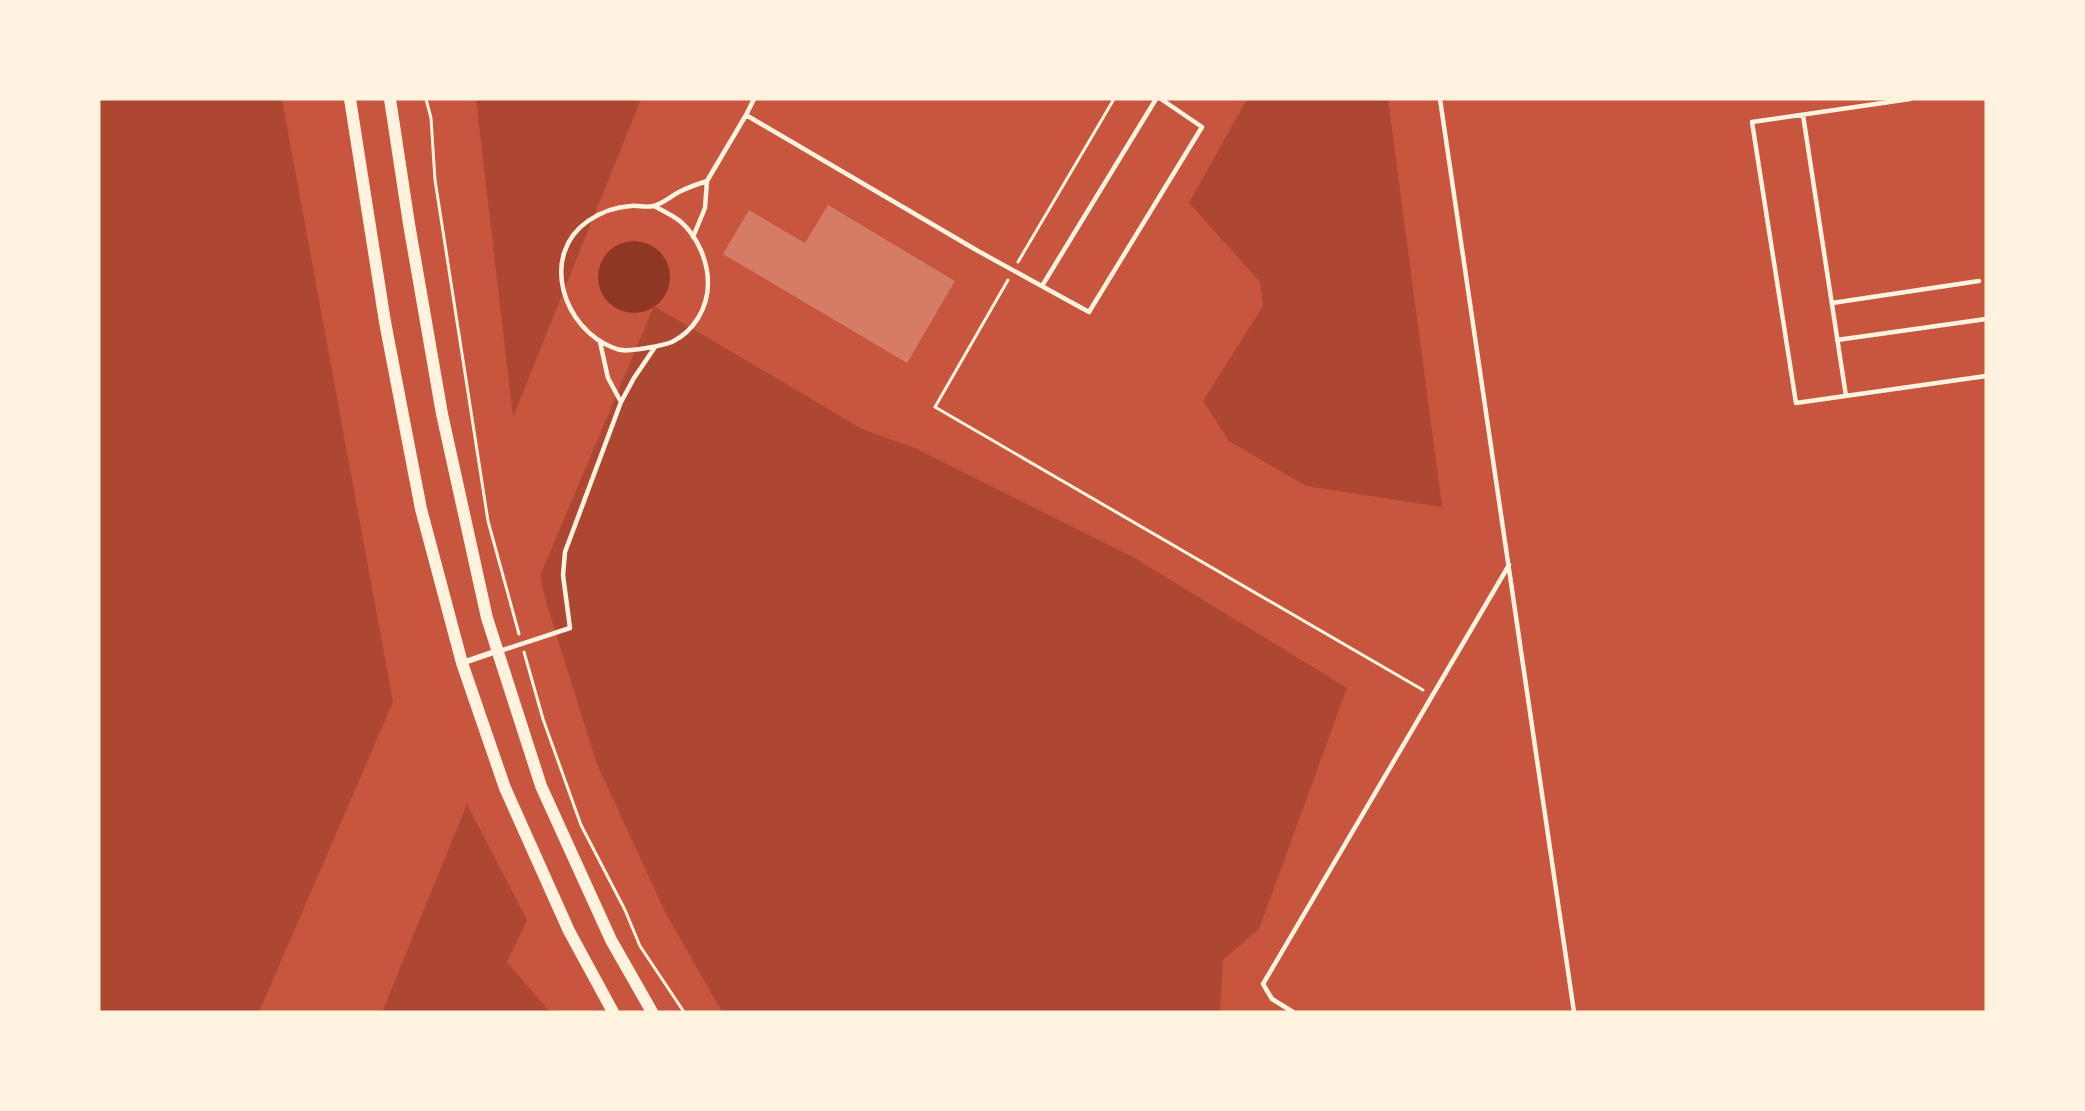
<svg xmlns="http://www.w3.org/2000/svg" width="2085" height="1111" viewBox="0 0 2085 1111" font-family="'Space Grotesk',sans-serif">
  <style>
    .green { fill: #ae4732 }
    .water { fill: #8f3625 }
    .building { fill: #d67c66 }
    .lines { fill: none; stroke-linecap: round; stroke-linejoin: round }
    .path { stroke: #fff3e0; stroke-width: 3 }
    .service { stroke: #fff3e0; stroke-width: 4.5 }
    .minor { stroke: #fff3e0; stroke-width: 6 }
    .secondary { stroke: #fff3e0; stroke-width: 12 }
  </style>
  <rect width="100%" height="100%" fill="#c8553d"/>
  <path class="green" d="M 99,99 L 282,99 L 393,702 L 259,1012 L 99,1012 Z
    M 476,99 L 641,99 L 513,417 Z
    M 1247,99 L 1388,99 L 1442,507 L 1306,486 L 1229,441 L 1203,401 L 1263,306 L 1260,282 L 1189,203 Z
    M 654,306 L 862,429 L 917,449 L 1133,557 L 1347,688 L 1259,929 L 1223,960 L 1220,1012 L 722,1012 L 665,912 L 597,764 L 546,602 L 540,576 Z
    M 467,804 L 527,920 L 507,962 L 550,1012 L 382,1012 Z"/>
  <path class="water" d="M598 277a36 36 0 1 1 72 0a36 36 0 1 1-72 0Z"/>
  <path class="building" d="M 828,205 L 955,281 L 907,363 L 723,254 L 749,210 L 805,243 Z"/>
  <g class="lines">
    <path class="path" d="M 426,99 L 431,118 L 435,180 L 488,521 L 519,634
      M 1018,262 L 1114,99
      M 1008,280 L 935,407 L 1423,690
      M 524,652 L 543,719 L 581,825 L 625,910 L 640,946 L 684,1012"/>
    <path class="service" d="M 754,99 L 746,115 L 978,251 L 1089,312 L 1202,127 L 1161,99
      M 1440,99 L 1574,1012
      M 1910,99 L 1752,122 L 1796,403 L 1986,376
      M 1803,115 L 1846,396
      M 654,206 C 663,211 674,216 681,222 C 698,237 708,262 708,283 C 708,308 694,331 672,342 C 662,346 651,347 640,349 C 632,350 622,352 614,348 C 563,329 539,255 588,221 C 601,212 615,207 631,206 C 638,205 646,208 653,206 C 663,204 672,195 681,191 C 689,187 698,184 707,181
      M 693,237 L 705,208 L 707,181 L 746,115
      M 1042,286 L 1156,99
      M 1832,303 L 1979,281
      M 1837,340 L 1986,319
      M 600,342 L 608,378 L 621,402
      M 500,651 L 570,628 L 563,575 L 565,552 L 621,402 L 634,378 L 655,347
      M 1293,1012 L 1272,999 L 1263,984 L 1509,565"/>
    <path class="minor" d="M 462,663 L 497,651"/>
    <path class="secondary" d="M 350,99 L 385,322 L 421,509 L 462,663 L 505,788 L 569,931 L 613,1012
      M 390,99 L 409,224 L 442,414 L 487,618 L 541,786 L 611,940 L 652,1012"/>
  </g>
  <rect width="2085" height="1111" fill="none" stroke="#fff3e0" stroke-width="201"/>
</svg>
